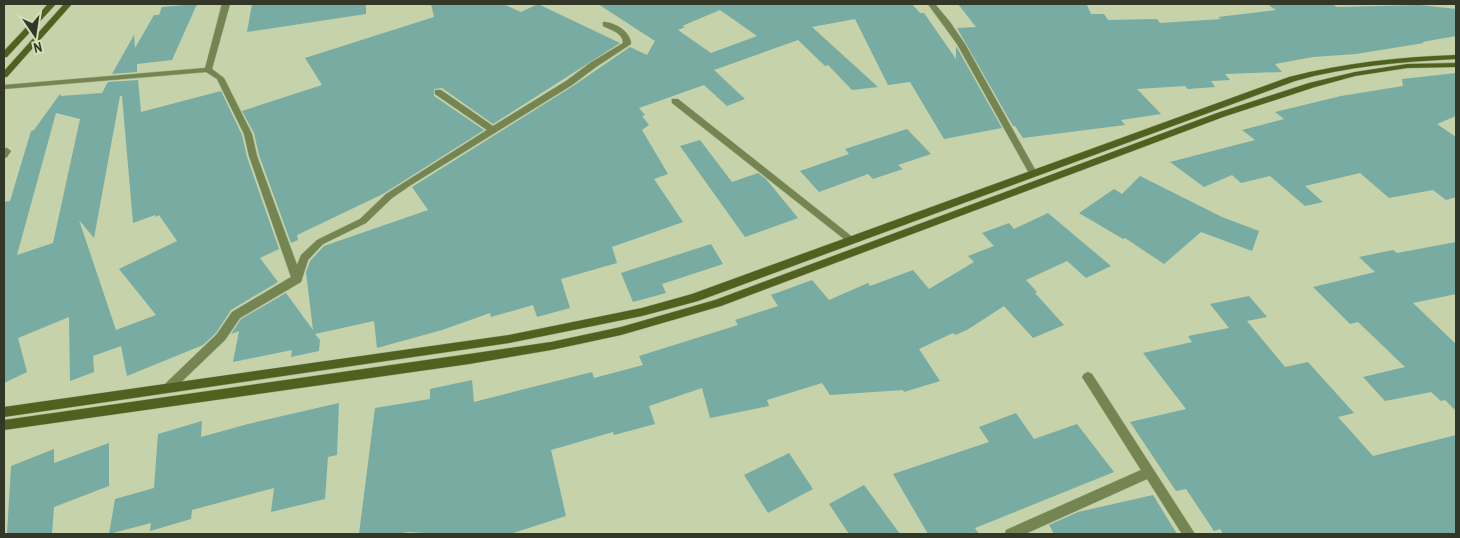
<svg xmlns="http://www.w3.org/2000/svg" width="1460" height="538" viewBox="0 0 1460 538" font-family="'Archivo Narrow',sans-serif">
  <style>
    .building { fill: #78aba2; fill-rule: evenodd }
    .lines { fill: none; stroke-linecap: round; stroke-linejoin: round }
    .street-casing { stroke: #a5b08d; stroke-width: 1 }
    .secondary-casing { stroke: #a5b08d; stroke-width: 1 }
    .street { fill: #758551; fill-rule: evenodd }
    .secondary { fill: #50601e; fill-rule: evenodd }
  </style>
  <rect width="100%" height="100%" fill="#c5d2aa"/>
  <path class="building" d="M 197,4 L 172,60 L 137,64 L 137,72 L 112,74 L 134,35 L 135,48 L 154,15 L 159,15 L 162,7 Z
    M 252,4 L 366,4 L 366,14 L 247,32 Z
    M 431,4 L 503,4 L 521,12 L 538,4 L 620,43 L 493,124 L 442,88 L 434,89 L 434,96 L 484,130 L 383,194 L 297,235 L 298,240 L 291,243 L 259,155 L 254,133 L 242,111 L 322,85 L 305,58 L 434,17 Z
    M 598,4 L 912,4 L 920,13 L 924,13 L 956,59 L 956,46 L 1002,128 L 944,139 L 910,82 L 888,85 L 855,19 L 812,27 L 878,87 L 852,90 L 828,65 L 825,66 L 798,40 L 714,70 L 745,99 L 727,106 L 704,85 L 639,108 L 645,115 L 642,116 L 649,125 L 642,130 L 668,174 L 654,179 L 683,222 L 612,247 L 617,263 L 561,279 L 570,308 L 537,317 L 533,305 L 491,317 L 490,313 L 442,330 L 377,348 L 374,321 L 315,334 L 320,340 L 319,351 L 291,357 L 292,350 L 233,362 L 239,331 L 231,334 L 241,319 L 286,293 L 313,330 L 306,272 L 310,261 L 324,246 L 428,210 L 412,187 L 573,86 L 630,47 L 647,55 L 655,41 ZM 720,10 L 757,36 L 711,53 L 678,30 L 685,27 L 682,26 Z
    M 958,4 L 1087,5 L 1091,14 L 1104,14 L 1108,20 L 1157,19 L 1160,23 L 1221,19 L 1218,17 L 1276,10 L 1267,4 L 1332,4 L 1337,7 L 1420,5 L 1456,9 L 1456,36 L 1422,42 L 1424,43 L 1356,54 L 1313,57 L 1275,64 L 1282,72 L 1225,74 L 1230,80 L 1211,81 L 1215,87 L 1188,89 L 1185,86 L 1137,89 L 1161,114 L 1121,120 L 1125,125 L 1023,138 L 1015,126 L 1013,126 L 957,28 L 976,27 Z
    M 1456,73 L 1456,116 L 1437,124 L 1456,137 L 1456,197 L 1446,200 L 1433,190 L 1389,198 L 1360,173 L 1305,186 L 1323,202 L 1305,206 L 1270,176 L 1241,183 L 1232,175 L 1204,187 L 1170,162 L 1255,140 L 1242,130 L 1284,119 L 1275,112 L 1341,96 L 1403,86 L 1402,79 Z
    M 138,80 L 141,112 L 221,91 L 242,135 L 247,157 L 279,249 L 260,258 L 278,282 L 231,310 L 216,333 L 203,345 L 127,376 L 121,346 L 93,356 L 94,372 L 70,381 L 69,317 L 18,338 L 27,372 L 4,383 L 4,202 L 10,201 L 31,131 L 34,130 L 60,94 L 61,96 L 102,93 L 108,82 ZM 120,96 L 122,96 L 133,223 L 155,215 L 156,217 L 159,215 L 177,241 L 119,269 L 156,315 L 116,330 L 79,220 L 94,238 ZM 56,113 L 80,119 L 53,243 L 17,255 Z
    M 907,129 L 931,154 L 898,165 L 903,169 L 873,179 L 868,174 L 819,192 L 800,171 L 849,154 L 845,149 Z
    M 700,140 L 732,182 L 758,173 L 766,179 L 798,218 L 745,237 L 680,146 Z
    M 1140,176 L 1222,217 L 1259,231 L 1252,251 L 1201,232 L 1164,264 L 1125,238 L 1123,239 L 1079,213 L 1114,189 L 1122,194 Z
    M 1048,213 L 1111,266 L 1086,278 L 1067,261 L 1026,280 L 1037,292 L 1035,293 L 1064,325 L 1033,338 L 1004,306 L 967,330 L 955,335 L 953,333 L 919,349 L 940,381 L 904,392 L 903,390 L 830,395 L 822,383 L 767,400 L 769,406 L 710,418 L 702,388 L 649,406 L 655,424 L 614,435 L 613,432 L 551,450 L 566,516 L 510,534 L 439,534 L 409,532 L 396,534 L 359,534 L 375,408 L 430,399 L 430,389 L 472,380 L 474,402 L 592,372 L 594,378 L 643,365 L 639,356 L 738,325 L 735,320 L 778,306 L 771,295 L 812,280 L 829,300 L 868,283 L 870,286 L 913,270 L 929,289 L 974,262 L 968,256 L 994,246 L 982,233 L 1009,223 L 1014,229 Z
    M 1456,242 L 1456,294 L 1413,303 L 1456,344 L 1456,411 L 1445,400 L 1441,401 L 1431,392 L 1385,401 L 1363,377 L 1405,367 L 1358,322 L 1350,324 L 1313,287 L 1375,272 L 1359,257 L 1393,250 L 1397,253 Z
    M 711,244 L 723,264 L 662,284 L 666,293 L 633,302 L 621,273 Z
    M 1249,296 L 1267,317 L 1247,321 L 1285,367 L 1308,362 L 1354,413 L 1338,417 L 1373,456 L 1456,435 L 1456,534 L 1223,534 L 1220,529 L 1214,531 L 1186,489 L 1176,491 L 1130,422 L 1186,409 L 1143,353 L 1192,342 L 1188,336 L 1229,328 L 1210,304 Z
    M 339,403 L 337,455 L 328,457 L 325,499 L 271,512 L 274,488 L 192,510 L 191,519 L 150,531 L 151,523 L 109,534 L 115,499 L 154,488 L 158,434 L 202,421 L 201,437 L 248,424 Z
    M 1016,413 L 1034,439 L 1077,424 L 1114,472 L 975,528 L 979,534 L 928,534 L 893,474 L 989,442 L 979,427 Z
    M 109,443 L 109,486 L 54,507 L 52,534 L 7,534 L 11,466 L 54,449 L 54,463 Z
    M 789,453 L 813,489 L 768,513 L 744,475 Z
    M 864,485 L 900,534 L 849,534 L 829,504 Z
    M 1153,495 L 1177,534 L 1054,534 L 1049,525 L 1078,512 Z"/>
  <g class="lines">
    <g class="street-casing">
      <path id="street" d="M 222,4 L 230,4 L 212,69 L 224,78 L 252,134 L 257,156 L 297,265 L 301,255 L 317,240 L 360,219 L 386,194 L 487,130 L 435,94 L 435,90 L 441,90 L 493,126 L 566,81 L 590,63 L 623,43 C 623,33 611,30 603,26 L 603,22 C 615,22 631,32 631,44 L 596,67 L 572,85 L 411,185 L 392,198 L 366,223 L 323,244 L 308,260 L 301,282 L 240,318 L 225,340 L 173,390 L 169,392 L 165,390 L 163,387 L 165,384 L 217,334 L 232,312 L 291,277 L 249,156 L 244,134 L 217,79 L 206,72 L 4,89 L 4,85 L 205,68 Z
        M 928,4 L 935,4 L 950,22 L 965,44 L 1037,173 L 1036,175 L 1030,175 L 957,44 Z
        M 672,99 L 678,99 L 855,239 L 857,241 L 855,243 L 849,243 L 672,103 Z
        M 7,148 L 11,151 L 7,157 L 4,158 L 4,149 Z
        M 1088,372 L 1092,374 L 1195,534 L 1182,534 L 1147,479 L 1025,534 L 1005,534 L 1006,530 L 1141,470 L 1084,380 L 1082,377 L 1084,374 Z"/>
    </g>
    <g class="secondary-casing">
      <path id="secondary" d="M 48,4 L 56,4 L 7,57 L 4,57 L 4,51 Z
        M 64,4 L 72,4 L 7,77 L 4,77 L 4,71 Z
        M 1456,55 L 1456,59 C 1401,62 1348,66 1295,81 L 698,301 L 642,316 L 509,343 L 4,417 L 4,407 L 509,335 L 642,308 L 692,294 L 1289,77 C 1344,63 1399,57 1456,55 Z
        M 1456,63 L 1456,67 L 1407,68 L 1355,76 L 1315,87 L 1223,117 L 721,306 L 621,335 L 551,350 L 469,364 L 4,430 L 4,420 L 469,354 L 551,342 L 621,327 L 715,300 L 1217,113 L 1309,83 L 1355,72 L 1407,64 Z"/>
    </g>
    <use href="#street" class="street"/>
    <use href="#secondary" class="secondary"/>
  </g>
  <rect width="1460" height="538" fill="none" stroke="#323727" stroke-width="10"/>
  <g transform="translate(35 35) rotate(167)" stroke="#d2dfb7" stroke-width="4" paint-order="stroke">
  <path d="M0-4L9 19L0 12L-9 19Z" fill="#323727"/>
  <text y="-8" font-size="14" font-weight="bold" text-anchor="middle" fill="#323727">N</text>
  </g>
</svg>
